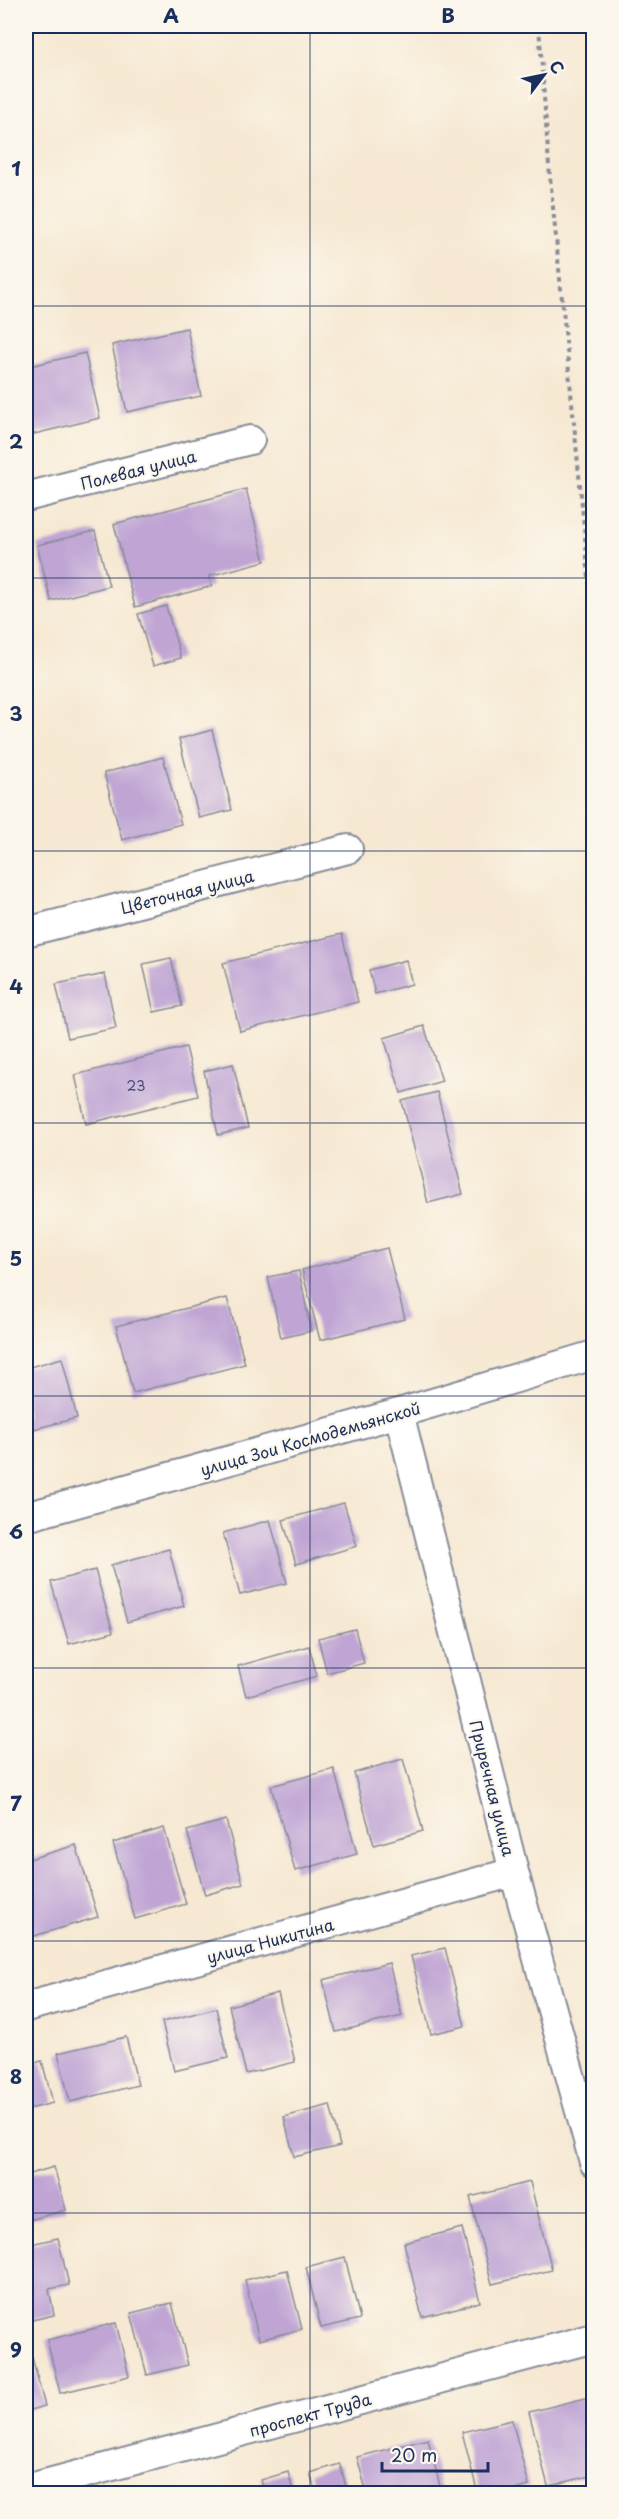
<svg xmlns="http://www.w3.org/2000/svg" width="619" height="2519" viewBox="0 0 619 2519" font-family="'Playpen Sans',sans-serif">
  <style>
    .building { fill: #bfa4d4 }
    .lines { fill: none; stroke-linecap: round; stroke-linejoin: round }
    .minor-casing { stroke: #888c98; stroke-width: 32 }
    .path { stroke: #888c98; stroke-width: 4; stroke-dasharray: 4.5 4.5; stroke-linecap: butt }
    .minor { stroke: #fff; stroke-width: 28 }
    .grid { fill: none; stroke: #1b2f5e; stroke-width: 1.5; stroke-opacity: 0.55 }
    .labels { text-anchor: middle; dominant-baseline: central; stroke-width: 4.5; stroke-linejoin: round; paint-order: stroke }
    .number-label { font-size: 14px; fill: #444c7c }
    .street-label { font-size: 16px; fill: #1b2f5e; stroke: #fbf7ec }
    .neatline { fill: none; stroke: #1b2f5e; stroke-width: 2 }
    .grid-label { font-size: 20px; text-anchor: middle; font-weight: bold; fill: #1b2f5e }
  </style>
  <rect width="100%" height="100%" fill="#fbf7ec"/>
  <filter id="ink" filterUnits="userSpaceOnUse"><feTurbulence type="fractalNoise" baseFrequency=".0167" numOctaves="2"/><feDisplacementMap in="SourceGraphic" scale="12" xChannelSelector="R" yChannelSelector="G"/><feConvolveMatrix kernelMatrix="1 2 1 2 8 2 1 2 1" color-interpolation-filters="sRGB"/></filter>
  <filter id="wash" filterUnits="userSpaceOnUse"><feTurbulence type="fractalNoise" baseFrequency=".008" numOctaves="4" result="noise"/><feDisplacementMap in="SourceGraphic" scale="24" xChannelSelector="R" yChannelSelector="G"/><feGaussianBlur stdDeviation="1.35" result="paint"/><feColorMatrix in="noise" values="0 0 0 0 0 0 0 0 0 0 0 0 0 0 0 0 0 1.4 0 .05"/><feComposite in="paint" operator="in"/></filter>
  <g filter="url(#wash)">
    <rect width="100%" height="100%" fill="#f6e8d2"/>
    <g id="blocks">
      <path class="building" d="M 187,328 L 201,396 L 127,412 L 112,345 Z
        M 85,353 L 100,418 L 26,436 L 26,367 Z
        M 246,489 L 265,561 L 209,576 L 212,586 L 135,607 L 114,524 Z
        M 95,531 L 109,586 L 51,601 L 37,545 Z
        M 166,606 L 181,658 L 153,666 L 138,614 Z
        M 212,730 L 232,810 L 199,818 L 179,739 Z
        M 163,757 L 181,824 L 122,840 L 104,773 Z
        M 342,934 L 358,1002 L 240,1031 L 223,963 Z
        M 171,958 L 182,1006 L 154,1012 L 143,964 Z
        M 406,960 L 412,984 L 375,994 L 369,970 Z
        M 105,974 L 116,1028 L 68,1038 L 56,984 Z
        M 424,1026 L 442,1081 L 401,1093 L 384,1038 Z
        M 186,1047 L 198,1096 L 86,1124 L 75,1075 Z
        M 233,1064 L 248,1128 L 218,1135 L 204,1071 Z
        M 437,1092 L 463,1194 L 428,1203 L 402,1101 Z
        M 387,1248 L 405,1319 L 320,1340 L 302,1270 Z
        M 299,1271 L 311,1331 L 281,1338 L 268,1277 Z
        M 227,1298 L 245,1364 L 133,1393 L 116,1326 Z
        M 62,1358 L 77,1418 L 26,1431 L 26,1368 Z
        M 344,1503 L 357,1546 L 296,1564 L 283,1520 Z
        M 270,1520 L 287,1583 L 240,1595 L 223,1533 Z
        M 169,1549 L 184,1606 L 127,1622 L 111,1565 Z
        M 95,1570 L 113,1632 L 69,1644 L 51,1582 Z
        M 355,1629 L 364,1663 L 327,1673 L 318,1638 Z
        M 309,1646 L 317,1676 L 246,1696 L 238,1666 Z
        M 403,1759 L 423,1831 L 374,1845 L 354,1773 Z
        M 334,1769 L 357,1854 L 295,1871 L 271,1786 Z
        M 226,1820 L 243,1884 L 205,1895 L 187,1831 Z
        M 164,1828 L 186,1904 L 135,1919 L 113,1843 Z
        M 76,1845 L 98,1917 L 34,1936 L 26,1906 L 26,1860 Z
        M 445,1948 L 465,2026 L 431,2034 L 411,1956 Z
        M 389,1963 L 402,2016 L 336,2032 L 323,1980 Z
        M 278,1993 L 295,2062 L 246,2074 L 229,2006 Z
        M 216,2008 L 228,2058 L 174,2071 L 162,2022 Z
        M 126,2037 L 138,2085 L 70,2102 L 58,2053 Z
        M 42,2061 L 53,2103 L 26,2110 L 26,2065 Z
        M 330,2105 L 340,2146 L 294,2157 L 284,2117 Z
        M 54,2167 L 66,2210 L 26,2221 L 26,2175 Z
        M 530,2182 L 552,2270 L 492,2284 L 470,2197 Z
        M 462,2228 L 480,2302 L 422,2317 L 404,2243 Z
        M 58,2238 L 69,2285 L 49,2289 L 54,2315 L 28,2321 L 26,2312 L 26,2245 Z
        M 345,2257 L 360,2319 L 321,2328 L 306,2267 Z
        M 287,2270 L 302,2329 L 259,2340 L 245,2280 Z
        M 172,2303 L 188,2365 L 147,2375 L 131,2313 Z
        M 116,2323 L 129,2376 L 60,2393 L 47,2340 Z
        M 29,2346 L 45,2406 L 26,2411 L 26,2347 Z
        M 594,2396 L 594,2475 L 548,2486 L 529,2412 Z
        M 512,2420 L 529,2486 L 500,2494 L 478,2494 L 462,2432 Z
        M 428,2439 L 442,2494 L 367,2494 L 357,2457 Z
        M 340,2464 L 348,2494 L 316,2494 L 310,2473 Z
        M 288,2472 L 294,2494 L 265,2494 L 261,2480 Z
        M 240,2488 L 242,2494 L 221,2494 L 221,2493 Z"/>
    </g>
  </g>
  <g filter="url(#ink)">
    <use href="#blocks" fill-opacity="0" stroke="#888c98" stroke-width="1.5"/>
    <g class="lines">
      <g class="minor-casing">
        <path id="minor" d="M 26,497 L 250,440
          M 26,932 L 348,849
          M 399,1413 L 514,1872 L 594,2162
          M 26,1517 L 399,1413 L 594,1355
          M 26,2007 L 514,1872
          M 26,2489 L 594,2338"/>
      </g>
      <path class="path" d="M 539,26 L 549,166 L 594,629"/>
      <use href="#minor" class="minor"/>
    </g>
  </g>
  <path class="grid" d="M 310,26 L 310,2494M 26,306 L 594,306M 26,578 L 594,578M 26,851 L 594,851M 26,1123 L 594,1123M 26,1396 L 594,1396M 26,1668 L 594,1668M 26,1941 L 594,1941M 26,2213 L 594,2213"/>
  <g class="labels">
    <g class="number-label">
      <text x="136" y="1085">23</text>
    </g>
    <g class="street-label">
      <text transform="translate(138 469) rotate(-14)">Полевая улица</text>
      <text transform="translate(187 891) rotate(-14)">Цветочная улица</text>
      <text transform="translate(310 1438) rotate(-16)">улица Зои Космодемьянской</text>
      <text transform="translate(493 1788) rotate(76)">Приречная улица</text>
      <text transform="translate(270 1940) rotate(-15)">улица Никитина</text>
      <text transform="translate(310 2414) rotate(-15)">проспект Труда</text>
    </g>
  </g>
  <rect width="619" height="2519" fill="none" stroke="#fbf7ec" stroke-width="66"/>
  <g transform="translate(544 75) rotate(58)" stroke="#fbf7ec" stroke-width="4.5" paint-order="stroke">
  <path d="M0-4.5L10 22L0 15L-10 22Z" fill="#1b2f5e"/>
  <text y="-9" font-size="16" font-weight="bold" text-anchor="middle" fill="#1b2f5e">С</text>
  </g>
  <path d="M382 2462v9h106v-9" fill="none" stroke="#1b2f5e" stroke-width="3"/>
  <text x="391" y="2462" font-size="18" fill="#1b2f5e" stroke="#fbf7ec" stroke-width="4.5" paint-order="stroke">20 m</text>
  <rect x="33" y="33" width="553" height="2453" class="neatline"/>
  <g class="grid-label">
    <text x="171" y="23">A</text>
    <text x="448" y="23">B</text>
    <text x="16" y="176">1</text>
    <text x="16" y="449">2</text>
    <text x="16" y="721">3</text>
    <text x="16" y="994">4</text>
    <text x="16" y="1266">5</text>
    <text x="16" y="1539">6</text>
    <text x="16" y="1811">7</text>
    <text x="16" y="2084">8</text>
    <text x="16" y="2357">9</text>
  </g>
</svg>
